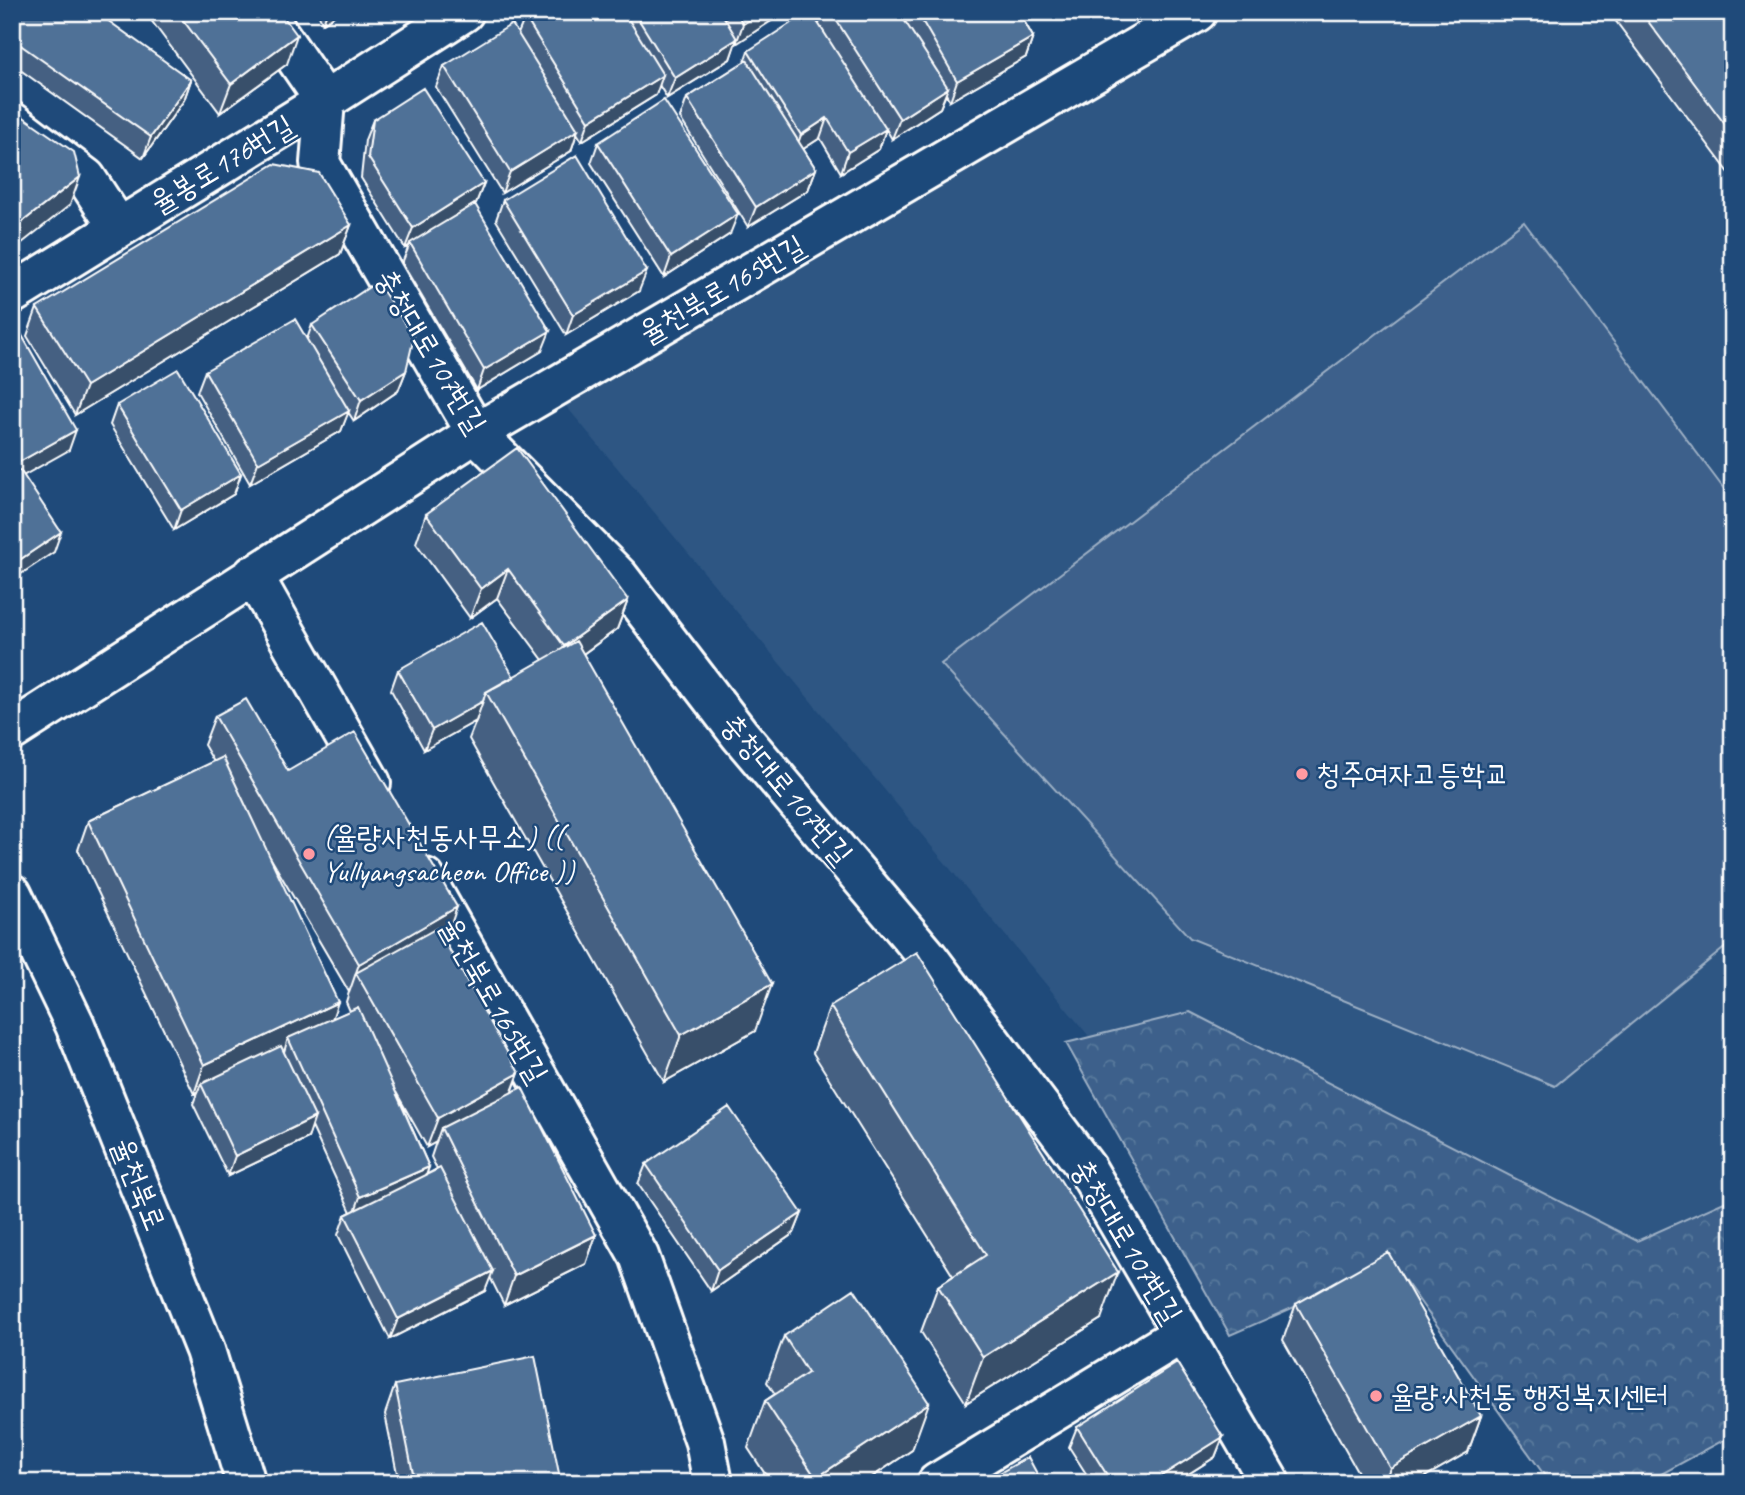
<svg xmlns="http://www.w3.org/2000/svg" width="1745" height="1495" viewBox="0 0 1745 1495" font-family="Caveat,'Poor Story',sans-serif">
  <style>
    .built { fill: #2e5683 }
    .forest { fill: url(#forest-crowns); stroke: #9eb0c5; stroke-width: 2 }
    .green { fill: #3c618b; stroke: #9eb0c5; stroke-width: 2 }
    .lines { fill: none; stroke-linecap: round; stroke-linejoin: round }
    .minor-casing { stroke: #fff; stroke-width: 44 }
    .minor { stroke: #1f4a7a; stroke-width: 38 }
    .wall { fill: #456182; stroke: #fff; stroke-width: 2; fill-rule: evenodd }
    .shaded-wall { fill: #384f6a; stroke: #fff; stroke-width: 2 }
    .building { fill: #507197; stroke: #fff; stroke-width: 2 }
    .poi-dot { fill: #ff9aa2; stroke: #1f4a7a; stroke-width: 2.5 }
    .labels { text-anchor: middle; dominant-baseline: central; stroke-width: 5; stroke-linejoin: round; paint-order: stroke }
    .street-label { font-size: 30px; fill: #fff; stroke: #1f4a7a }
    .poi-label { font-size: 30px; fill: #fff; stroke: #1f4a7a; text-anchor: start }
  </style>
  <defs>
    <pattern id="forest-crowns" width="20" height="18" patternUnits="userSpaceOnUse" patternTransform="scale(1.75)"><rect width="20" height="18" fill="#3c618b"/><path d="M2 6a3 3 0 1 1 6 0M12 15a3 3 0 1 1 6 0" fill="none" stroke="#59799c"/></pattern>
  </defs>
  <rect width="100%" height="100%" fill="#1f4a7a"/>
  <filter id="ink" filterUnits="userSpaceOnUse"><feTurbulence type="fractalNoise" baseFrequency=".0143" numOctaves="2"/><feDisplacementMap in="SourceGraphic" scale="14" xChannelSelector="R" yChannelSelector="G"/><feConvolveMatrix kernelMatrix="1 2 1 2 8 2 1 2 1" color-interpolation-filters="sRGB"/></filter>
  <g filter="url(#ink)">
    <path class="built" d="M 1235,12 L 1733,12 L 1733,1322 L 1176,1141 L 566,406 Z"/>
    <path class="forest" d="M 1190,1012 L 1637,1241 L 1733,1198 L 1733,1435 L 1645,1483 L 1550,1483 L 1393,1264 L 1230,1335 L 1066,1043 Z"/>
    <path class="green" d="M 1524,222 L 1733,501 L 1733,941 L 1555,1086 L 1190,938 L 941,664 Z"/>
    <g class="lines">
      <g class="minor-casing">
        <path id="minor" d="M 264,12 L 325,101 L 320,163 L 476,433 L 619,577 L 740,735 L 927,956 L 1087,1169 L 1270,1483
          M 12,122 L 86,178 L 118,227
          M 12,294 L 325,101 L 464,12
          M 253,575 L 371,783
          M 12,731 L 476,433 L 1197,12
          M 425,878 L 639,1256 L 705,1442 L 713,1483
          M 12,894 L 75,1025 L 205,1350 L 246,1483
          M 937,1483 L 1183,1333"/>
      </g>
      <use href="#minor" class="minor"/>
    </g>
    <path class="wall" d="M 145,12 L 280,12 L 287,64 L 220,113 Z
      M 317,12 L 340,12 L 323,23 Z
      M 532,12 L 785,12 L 735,43 L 730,59 L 667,98 L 659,85 L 656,95 L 582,141 L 577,133 L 571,151 L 502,193 L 436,87 L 444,66 L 518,34 L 525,17 Z
      M 823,12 L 1019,12 L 1033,37 L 1026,57 L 950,101 L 946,94 L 940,108 L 892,139 L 886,129 L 879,149 L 841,173 L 820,138 L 803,149 L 816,169 L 808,190 L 748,227 L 680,118 L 687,98 L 744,62 L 748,51 L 819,24 Z
      M 1609,12 L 1733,12 L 1733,178 Z
      M 12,29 L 191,80 L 184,100 L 143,158 L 12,64 Z
      M 373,120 L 484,183 L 476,203 L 462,212 L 542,351 L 477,390 L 402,263 L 409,246 L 405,248 L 361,178 L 365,140 Z
      M 598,143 L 730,234 L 664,277 L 591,163 Z
      M 503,200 L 639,291 L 566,335 L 496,220 Z
      M 351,225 L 340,254 L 75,415 L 27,336 L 37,308 Z
      M 312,325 L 406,371 L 398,391 L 354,421 L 348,412 L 341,431 L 250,484 L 197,392 L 205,371 L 307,339 Z
      M 117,405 L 241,474 L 234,494 L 174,530 L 110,425 Z
      M 426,514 L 628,600 L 617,629 L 583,654 L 755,1031 L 664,1082 L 469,739 L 476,721 L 424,750 L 391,690 L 398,670 L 514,677 L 543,660 L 497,598 L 470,618 L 416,543 Z
      M 215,716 L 288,771 L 447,936 L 443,938 L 519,1073 L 512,1093 L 596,1235 L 586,1264 L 504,1305 L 490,1277 L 485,1291 L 390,1339 L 338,1235 L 345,1215 L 351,1212 L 312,1127 L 308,1138 L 228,1176 L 193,1104 L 197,1093 L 194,1094 L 78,850 L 88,821 L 214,762 L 204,745 ZM 270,857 L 349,992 L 346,1002 L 350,1011 L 332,1019 ZM 396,1092 L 427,1147 L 436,1142 L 431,1157 L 437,1169 L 426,1175 L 429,1167 Z
      M 830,1006 L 1101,1319 L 966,1403 L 921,1332 L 938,1286 L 953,1276 L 813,1053 Z
      M 646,1164 L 802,1213 L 794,1233 L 711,1291 L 638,1184 Z
      M 1296,1304 L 1481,1416 L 1468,1452 L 1414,1483 L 1364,1483 L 1283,1340 Z
      M 784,1336 L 912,1450 L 863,1483 L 771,1483 L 748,1448 L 765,1401 L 775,1394 L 767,1382 Z
      M 395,1385 L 561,1483 L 399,1483 L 385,1414 Z
      M 1077,1427 L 1223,1437 L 1215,1457 L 1174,1483 L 1092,1483 L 1069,1447 Z"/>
    <path class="shaded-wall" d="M 327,12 L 340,12 L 323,23 Z
      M 761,12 L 785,12 L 736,44 L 743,24 Z
      M 297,35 L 287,64 L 220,113 L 231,84 Z
      M 1033,37 L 1026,57 L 950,101 L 957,81 Z
      M 737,39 L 730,59 L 667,98 L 675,78 Z
      M 663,75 L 656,95 L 582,141 L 589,121 Z
      M 191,80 L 184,100 L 143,158 L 151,137 Z
      M 948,88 L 940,108 L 892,139 L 900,119 Z
      M 827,118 L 820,138 L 794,155 L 801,135 Z
      M 886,129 L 879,149 L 841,173 L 848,152 Z
      M 578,130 L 571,151 L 502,193 L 510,172 Z
      M 816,169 L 808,190 L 748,227 L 756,207 Z
      M 80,177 L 70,205 L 12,251 L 12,230 Z
      M 484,183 L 476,203 L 410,245 L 410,243 L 409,246 L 405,248 L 413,228 Z
      M 738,214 L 730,234 L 664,277 L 671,257 Z
      M 351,225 L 340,254 L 75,415 L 86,386 Z
      M 647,271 L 639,291 L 566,335 L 573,315 Z
      M 550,331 L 542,351 L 477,390 L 484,370 Z
      M 406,371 L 398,391 L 354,421 L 361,400 Z
      M 349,411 L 341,431 L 250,484 L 258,463 Z
      M 76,430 L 69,450 L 12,482 L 12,466 Z
      M 241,474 L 234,494 L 174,530 L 181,510 Z
      M 61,532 L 54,552 L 12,580 L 12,565 Z
      M 508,569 L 497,598 L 470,618 L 481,589 Z
      M 628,600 L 617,629 L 554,675 L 564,646 Z
      M 483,701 L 476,721 L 424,750 L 432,730 Z
      M 457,907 L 447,936 L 363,985 L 356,973 L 349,993 L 359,964 Z
      M 772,984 L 755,1031 L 664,1082 L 681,1035 Z
      M 338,1002 L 328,1031 L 288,1038 L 284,1052 L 201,1084 L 197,1093 L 194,1094 L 204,1065 Z
      M 519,1073 L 508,1102 L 441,1128 L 436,1142 L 427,1147 L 438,1118 Z
      M 315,1117 L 308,1138 L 228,1176 L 235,1156 Z
      M 429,1167 L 422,1187 L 353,1217 L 360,1197 Z
      M 802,1213 L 794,1233 L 711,1291 L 718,1270 Z
      M 596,1235 L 586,1264 L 504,1305 L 514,1276 Z
      M 493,1271 L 485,1291 L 390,1339 L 398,1319 Z
      M 1118,1272 L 1101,1319 L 966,1403 L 983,1357 Z
      M 929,1403 L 912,1450 L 863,1483 L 814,1483 L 816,1478 Z
      M 1481,1416 L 1468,1452 L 1414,1483 L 1384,1483 L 1390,1468 Z
      M 1223,1437 L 1215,1457 L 1174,1483 L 1150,1483 Z"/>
    <path class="building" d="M 24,12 L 96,12 L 191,80 L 151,137 L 12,39 L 12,29 Z
      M 177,12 L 280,12 L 297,35 L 231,84 Z
      M 532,12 L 624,12 L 663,75 L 589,121 L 525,17 Z
      M 634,12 L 721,12 L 737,39 L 675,78 Z
      M 736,12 L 761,12 L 743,24 Z
      M 808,12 L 811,12 L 886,129 L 848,152 L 827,118 L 801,135 L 748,51 Z
      M 831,12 L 899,12 L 948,88 L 900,119 Z
      M 917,12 L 1019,12 L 1033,37 L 957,81 Z
      M 1641,12 L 1733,12 L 1733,135 Z
      M 512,24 L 578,130 L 510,172 L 444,66 Z
      M 747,60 L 816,169 L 756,207 L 687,98 Z
      M 423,88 L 484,183 L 413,228 L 368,157 L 373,120 Z
      M 664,100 L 738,214 L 671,257 L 598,143 Z
      M 12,109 L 74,152 L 80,177 L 12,230 Z
      M 577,155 L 647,271 L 573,315 L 503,200 Z
      M 274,164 L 319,173 L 351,225 L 86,386 L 37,308 Z
      M 475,204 L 550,331 L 484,370 L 410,243 Z
      M 377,282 L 414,337 L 406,371 L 361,400 L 312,325 Z
      M 295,319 L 349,411 L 258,463 L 205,371 Z
      M 20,332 L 76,430 L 12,466 L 12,337 Z
      M 178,369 L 241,474 L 181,510 L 117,405 Z
      M 517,448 L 628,600 L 564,646 L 508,569 L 481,589 L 426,514 Z
      M 20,470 L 61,532 L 12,565 L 12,475 Z
      M 482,622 L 514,677 L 486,692 L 483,701 L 432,730 L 398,670 Z
      M 576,641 L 772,984 L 681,1035 L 486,692 Z
      M 246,699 L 288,771 L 355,732 L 457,907 L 359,964 L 215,716 Z
      M 223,757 L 338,1002 L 204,1065 L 88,821 Z
      M 437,928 L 519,1073 L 438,1118 L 356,973 Z
      M 917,952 L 1118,1272 L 983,1357 L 938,1286 L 986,1255 L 830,1006 Z
      M 358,1007 L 429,1167 L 360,1197 L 288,1038 Z
      M 281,1046 L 315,1117 L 235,1156 L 201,1084 Z
      M 522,1087 L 596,1235 L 514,1276 L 441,1128 Z
      M 729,1107 L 802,1213 L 718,1270 L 646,1164 Z
      M 440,1168 L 493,1271 L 398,1319 L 345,1215 Z
      M 1388,1252 L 1481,1416 L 1390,1468 L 1296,1304 Z
      M 854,1289 L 929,1403 L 816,1478 L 765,1401 L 808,1373 L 784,1336 Z
      M 535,1356 L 561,1483 L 415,1483 L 395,1385 Z
      M 1177,1363 L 1223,1437 L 1150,1483 L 1112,1483 L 1077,1427 Z
      M 1028,1457 L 1042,1483 L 982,1483 Z
      M 1251,1479 L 1253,1483 L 1245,1483 Z"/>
  </g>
  <g class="poi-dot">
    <circle cx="1302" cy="774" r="7"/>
    <circle cx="309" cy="854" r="7"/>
    <circle cx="1376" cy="1396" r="7"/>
  </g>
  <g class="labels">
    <g class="street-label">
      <text transform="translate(222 164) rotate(-31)">율봉로176번길</text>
      <text transform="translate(722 289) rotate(-30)">율천북로165번길</text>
      <text transform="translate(431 351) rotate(59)">충청대로107번길</text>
      <text transform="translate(787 789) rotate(50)">충청대로107번길</text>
      <text transform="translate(494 1000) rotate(60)">율천북로165번길</text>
      <text transform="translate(139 1184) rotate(68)">율천북로</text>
      <text transform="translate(1127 1241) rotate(59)">충청대로107번길</text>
    </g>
    <g class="poi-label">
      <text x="1316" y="774">청주여자고등학교</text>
      <text x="323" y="837">(율량사천동사무소) ((<tspan x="323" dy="34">Yullyangsacheon Office ))</tspan></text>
      <text x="1390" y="1396">율량·사천동 행정복지센터</text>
    </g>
  </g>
  <rect width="1745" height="1495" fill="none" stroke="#1f4a7a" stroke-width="42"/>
  <rect x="21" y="21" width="1703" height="1453" fill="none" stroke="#fff" stroke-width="2.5" filter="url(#ink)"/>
</svg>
